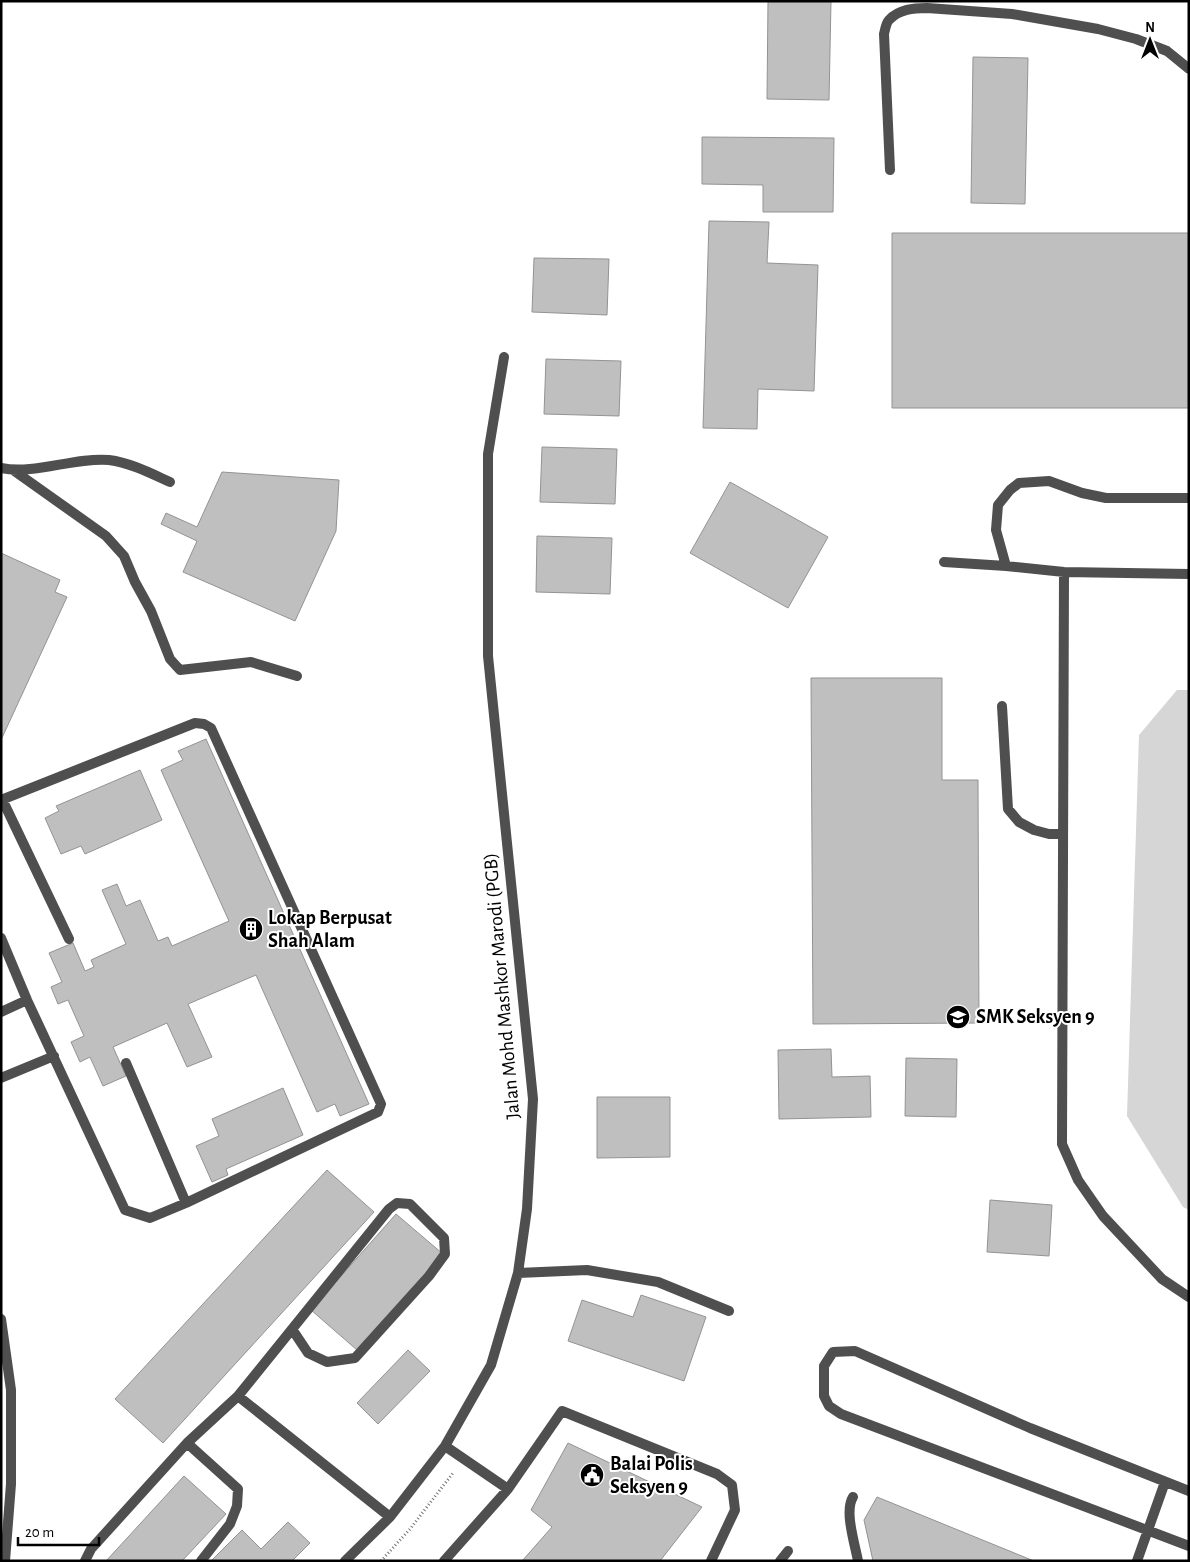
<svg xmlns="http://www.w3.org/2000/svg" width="1190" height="1562" viewBox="0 0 1190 1562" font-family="'Alegreya Sans',sans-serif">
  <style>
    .green { fill: #d6d6d6 }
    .building { fill: #bfbfbf; stroke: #939393 }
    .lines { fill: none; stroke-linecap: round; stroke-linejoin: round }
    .path { stroke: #717171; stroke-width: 3; stroke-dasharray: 1 2.5; stroke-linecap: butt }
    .lane { stroke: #4f4f4f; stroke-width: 10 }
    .labels { text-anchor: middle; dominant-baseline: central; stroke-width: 4; stroke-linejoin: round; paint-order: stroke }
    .poi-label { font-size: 20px; font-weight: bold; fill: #000; stroke: #fff; text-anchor: start }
    .street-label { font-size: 20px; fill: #000; stroke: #fff }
  </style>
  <rect width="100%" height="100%" fill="#fff"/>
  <path class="green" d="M 1177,690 L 1189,690 L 1189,1210 L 1183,1207 L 1127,1116 L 1139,735 Z"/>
  <path class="building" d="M 768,1 L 831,1 L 829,100 L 767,99 Z
    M 973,57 L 1028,58 L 1025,204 L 971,203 Z
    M 702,137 L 834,138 L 833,212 L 763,212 L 763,185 L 702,184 Z
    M 709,221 L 769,222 L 767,263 L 818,265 L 814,391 L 758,389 L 757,429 L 703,428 Z
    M 892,233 L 1189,233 L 1189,408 L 892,408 Z
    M 534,258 L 609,259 L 607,315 L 532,312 Z
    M 546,359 L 621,361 L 619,416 L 544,414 Z
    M 542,447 L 617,449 L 615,504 L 540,502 Z
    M 222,472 L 339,480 L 336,531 L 295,621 L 183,572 L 197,541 L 161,524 L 166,513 L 197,527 Z
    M 730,482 L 828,537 L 788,608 L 690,553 Z
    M 537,536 L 612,538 L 610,594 L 536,592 Z
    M 1,553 L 60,580 L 55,592 L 67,597 L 1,740 Z
    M 811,678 L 942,678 L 942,780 L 978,780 L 979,1023 L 813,1024 Z
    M 206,739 L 369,1104 L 340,1116 L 335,1104 L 317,1112 L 256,975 L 188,1004 L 212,1057 L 187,1067 L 167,1023 L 113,1047 L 126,1076 L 103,1086 L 90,1057 L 80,1062 L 71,1042 L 84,1036 L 68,1000 L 58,1004 L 51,987 L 62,982 L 49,953 L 73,943 L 85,971 L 94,967 L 91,960 L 126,944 L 102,890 L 117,884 L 126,906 L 140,900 L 158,941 L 168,937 L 172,946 L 229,921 L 161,770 L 183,760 L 178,751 Z
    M 140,770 L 162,820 L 85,854 L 81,846 L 61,854 L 45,818 L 59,811 L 56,806 Z
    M 831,1049 L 832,1077 L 870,1076 L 871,1117 L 779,1119 L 778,1050 Z
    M 906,1058 L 957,1059 L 956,1117 L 905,1116 Z
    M 283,1088 L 303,1135 L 226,1169 L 228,1175 L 212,1182 L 196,1146 L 219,1136 L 212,1119 Z
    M 597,1097 L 670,1097 L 670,1157 L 597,1158 Z
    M 327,1170 L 374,1212 L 163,1443 L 115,1399 Z
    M 990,1200 L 1052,1205 L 1049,1256 L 987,1252 Z
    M 396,1214 L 443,1254 L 357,1350 L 311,1310 Z
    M 641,1295 L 706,1317 L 684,1381 L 568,1341 L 582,1300 L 633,1317 Z
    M 408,1350 L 430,1371 L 378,1424 L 357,1403 Z
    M 568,1443 L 702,1507 L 660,1561 L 522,1561 L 552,1527 L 531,1510 Z
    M 184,1476 L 226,1514 L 182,1561 L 106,1561 Z
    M 877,1497 L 1034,1561 L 873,1561 L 864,1520 Z
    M 288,1522 L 310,1543 L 292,1561 L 211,1561 L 242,1530 L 261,1549 Z"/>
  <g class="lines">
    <path class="path" d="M 381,1561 L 410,1529 L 453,1473"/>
    <path class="lane" d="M 890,170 L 884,34 C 885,30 886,23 889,20 C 899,9 914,8 927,8 L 1012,14 L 1098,29 L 1136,39 L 1167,51 L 1189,69
      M 1,468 C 35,475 74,457 109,460 C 131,463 150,473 170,482
      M 13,470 L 106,536 L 124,556 L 135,582 L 151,611 L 170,659 L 180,670 L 251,662 L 297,676
      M 944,562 L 1006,566 L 1064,572 L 1189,574
      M 1006,566 L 996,530 L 998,505 L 1010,490 L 1019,483 L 1049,481 L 1082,493 L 1106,498 L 1189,498
      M 1064,572 L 1062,1144 L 1078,1180 L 1103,1216 L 1162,1279 L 1189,1297
      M 1002,706 L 1008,809 L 1019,822 L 1034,830 L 1049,834 L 1063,834
      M 2,799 L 69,939
      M 1,800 L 195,723 L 204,724 L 211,728 L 381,1104 L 378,1112 L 186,1203 L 150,1218 L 125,1210 L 27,1000 L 1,938
      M 1,1012 L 27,1000
      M 126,1063 L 186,1203
      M 1,1078 L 54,1056
      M 518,1273 L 587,1270 L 658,1282 L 729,1311
      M 1,1319 L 11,1390 L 11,1484 L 5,1561
      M 238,1396 L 390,1517
      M 187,1443 L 238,1489 L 237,1506 L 230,1524 L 201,1561
      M 445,1446 L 508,1489
      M 1189,1491 L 1030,1428 L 855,1351 L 833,1352 L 824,1366 L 824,1396 L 829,1406 L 841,1414 L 1189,1546
      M 853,1497 C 844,1511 855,1544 858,1561
      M 85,1561 L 91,1549 L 187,1443 L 238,1396 L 389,1209 L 397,1203 L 410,1204 L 444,1238 L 445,1254 L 429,1276 L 355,1358 L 327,1362 L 308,1353 L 292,1329
      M 345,1561 L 390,1517 L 445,1446 L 491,1365 L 518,1273 L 527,1209 L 533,1099 L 488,656 L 488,454 L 504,357
      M 444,1561 L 508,1489 L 562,1411 L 717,1474 L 732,1485 L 735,1510 L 711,1561
      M 780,1561 L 788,1551
      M 1137,1561 L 1165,1482"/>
  </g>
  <defs>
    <g id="building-disc" transform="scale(1.25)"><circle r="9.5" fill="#000" stroke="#fff"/><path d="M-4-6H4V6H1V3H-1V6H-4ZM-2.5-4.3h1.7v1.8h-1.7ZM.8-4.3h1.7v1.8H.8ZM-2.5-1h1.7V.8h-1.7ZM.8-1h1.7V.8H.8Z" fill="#fff"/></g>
    <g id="school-disc" transform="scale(1.25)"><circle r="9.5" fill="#000" stroke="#fff"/><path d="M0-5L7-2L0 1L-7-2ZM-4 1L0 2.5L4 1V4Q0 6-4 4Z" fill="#fff"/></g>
    <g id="civic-disc" transform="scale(1.25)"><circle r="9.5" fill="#000" stroke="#fff"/><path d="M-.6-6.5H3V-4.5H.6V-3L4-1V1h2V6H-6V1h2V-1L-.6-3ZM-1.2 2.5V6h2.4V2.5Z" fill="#fff"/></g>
  </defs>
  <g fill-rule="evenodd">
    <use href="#building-disc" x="251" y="929"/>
    <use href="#school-disc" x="958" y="1017"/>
    <use href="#civic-disc" x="592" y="1475"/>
  </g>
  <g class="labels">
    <g class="poi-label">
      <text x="268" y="918">Lokap Berpusat<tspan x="268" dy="23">Shah Alam</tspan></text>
      <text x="976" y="1017">SMK Seksyen 9</text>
      <text x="610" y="1464">Balai Polis<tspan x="610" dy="23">Seksyen 9</tspan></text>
    </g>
    <g class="street-label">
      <text transform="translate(502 986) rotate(-95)">Jalan Mohd Mashkor Marodi (PGB)</text>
    </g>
  </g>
  <rect width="1190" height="1562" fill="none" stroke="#000000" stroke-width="5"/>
  <g transform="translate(1150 40)" stroke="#ffffff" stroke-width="4" paint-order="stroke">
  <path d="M0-4L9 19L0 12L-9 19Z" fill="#000000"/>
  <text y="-8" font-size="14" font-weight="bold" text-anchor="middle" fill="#000000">N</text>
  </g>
  <path d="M18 1537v8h81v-8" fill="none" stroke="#000000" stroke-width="2.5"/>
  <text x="25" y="1537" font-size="15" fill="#000000" stroke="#ffffff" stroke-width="4" paint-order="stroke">20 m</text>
</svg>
